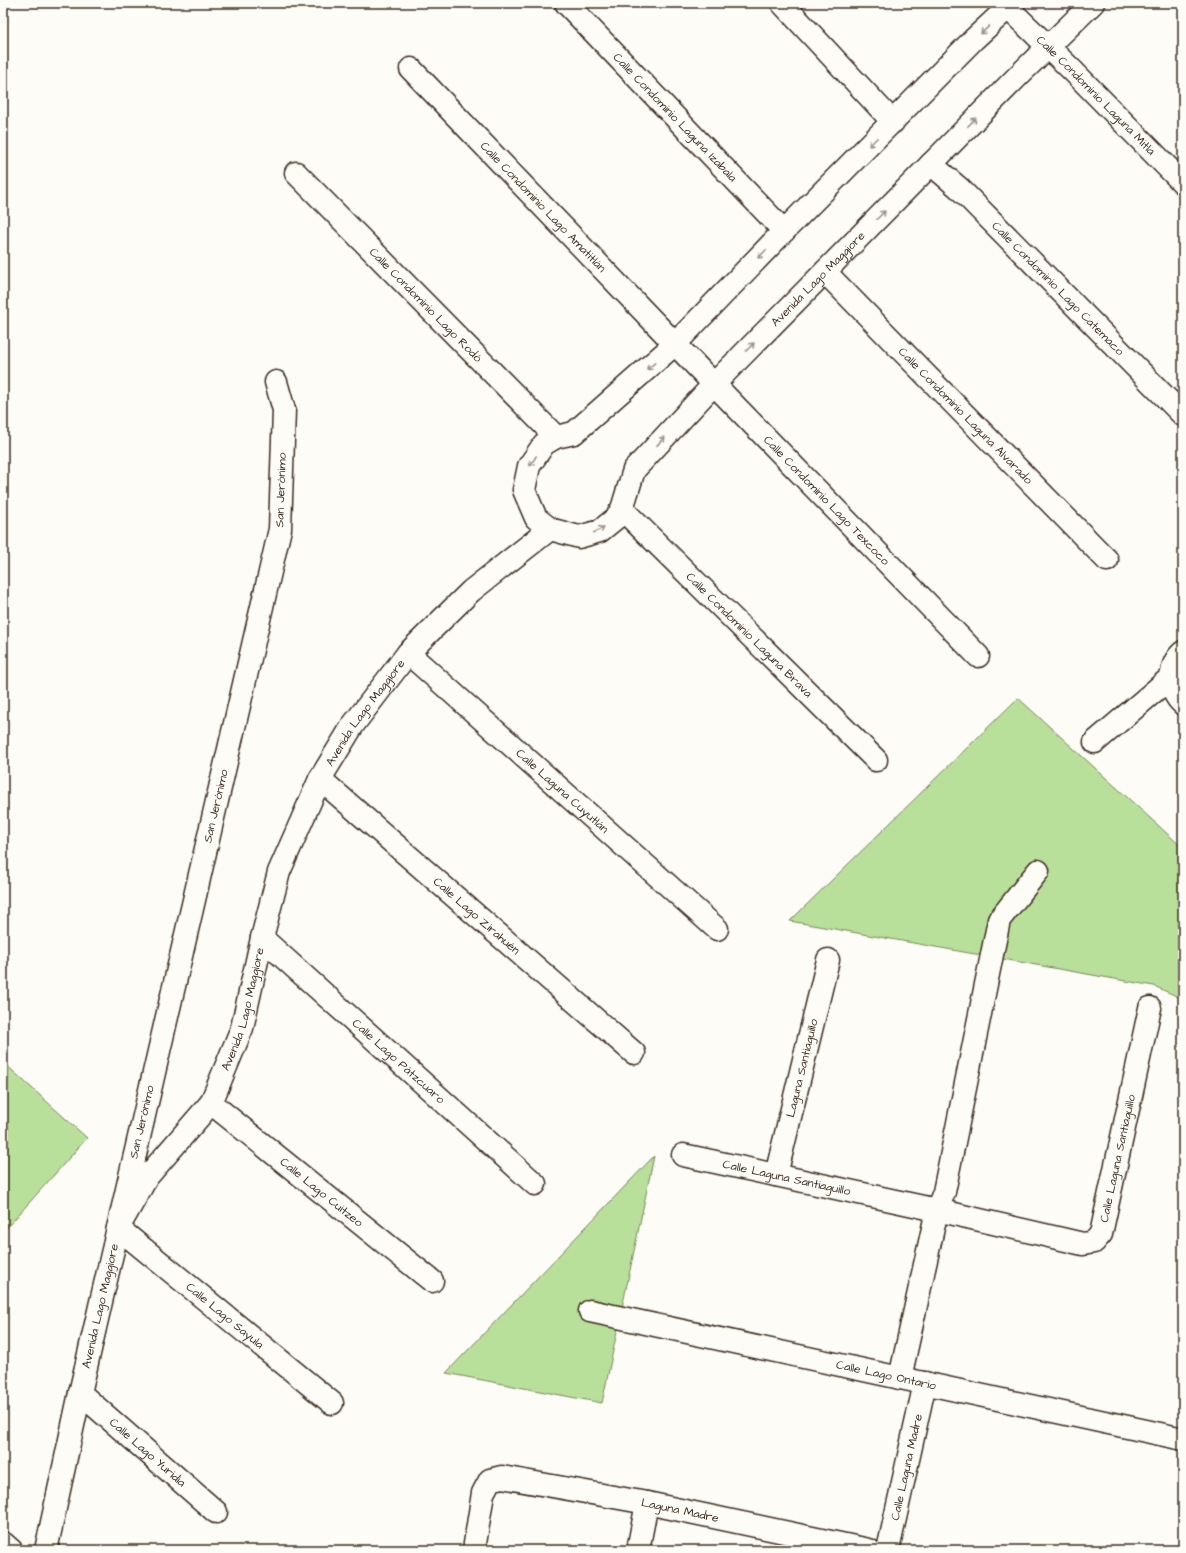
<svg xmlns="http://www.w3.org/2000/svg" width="1186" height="1553" viewBox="0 0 1186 1553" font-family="'Architects Daughter',sans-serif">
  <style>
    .green { fill: #b9e09b; stroke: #7a855c }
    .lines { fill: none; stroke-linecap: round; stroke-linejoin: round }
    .minor-casing { stroke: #3b2a1e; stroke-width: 25 }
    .minor { stroke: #fdfcf7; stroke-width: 22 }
    .oneway { stroke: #9c938a }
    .labels { text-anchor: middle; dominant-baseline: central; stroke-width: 4; stroke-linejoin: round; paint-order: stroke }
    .street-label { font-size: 12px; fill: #3b2a1e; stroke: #fdfcf7 }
  </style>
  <rect width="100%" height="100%" fill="#fdfcf7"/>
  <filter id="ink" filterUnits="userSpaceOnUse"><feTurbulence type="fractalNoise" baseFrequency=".025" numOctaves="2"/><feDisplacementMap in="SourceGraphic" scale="8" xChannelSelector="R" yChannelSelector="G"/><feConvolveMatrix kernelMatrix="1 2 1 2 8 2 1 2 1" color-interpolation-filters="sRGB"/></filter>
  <g filter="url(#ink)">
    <path class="green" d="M 1018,698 L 1183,848 L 1183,999 L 1154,986 L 790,921 Z
      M 3,1062 L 87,1138 L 3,1232 Z
      M 654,1156 L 602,1403 L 446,1373 Z"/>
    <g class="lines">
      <g class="minor-casing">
        <g id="minor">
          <path id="s1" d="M 566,3 L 784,231"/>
          <path d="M 782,3 L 893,122"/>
          <path id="s2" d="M 1003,3 L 1073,71 L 1183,183"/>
          <path id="s3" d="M 1013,3 L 974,39 L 784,231 L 675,344 L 574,433 L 556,437 L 544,444 L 529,466 L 524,490 L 536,518 L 550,529 L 579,537 L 600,531 L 616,518 L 622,509 L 634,470 L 714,384 L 1020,74 L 1093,3"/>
          <path id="s4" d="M 411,69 L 675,344 L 978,656"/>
          <path id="s5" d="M 931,164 L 959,188 L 1183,415"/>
          <path id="s6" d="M 296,173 L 556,437"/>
          <path id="s7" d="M 825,272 L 1107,560"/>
          <path id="s8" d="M 276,382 L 284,410 L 280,529 L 118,1228 L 332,1403"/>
          <path id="s9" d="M 622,509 L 876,760"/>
          <path d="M 1183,652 C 1168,665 1168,691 1183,704"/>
          <path id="s10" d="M 408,653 L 717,929"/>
          <path d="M 1095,742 L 1171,677"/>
          <path id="s11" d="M 320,779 L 634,1053"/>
          <path id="s12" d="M 262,938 L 535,1184"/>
          <path id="s13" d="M 211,1103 L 432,1281"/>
          <path id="s14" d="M 683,1155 L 937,1210 L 1083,1244 L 1094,1242 L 1101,1234 L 1150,1008"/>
          <path id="s15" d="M 776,1175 L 828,960"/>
          <path id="s16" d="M 590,1311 L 1183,1439"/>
          <path d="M 900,1378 L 937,1210 L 944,1192 L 999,920 L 1038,871"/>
          <path id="s17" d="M 80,1393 L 216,1512"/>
          <path d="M 3,1543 L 11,1550"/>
          <path id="s18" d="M 46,1550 L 80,1393 L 118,1228 L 147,1177 L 211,1103 L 242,1028 L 262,938 L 279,872 L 320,779 L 353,725 L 408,653 L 471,591 L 550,529"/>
          <path id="s19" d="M 474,1550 L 483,1493 L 490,1480 L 502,1477 L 647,1503 L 869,1550"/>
          <path d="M 638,1550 L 647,1503"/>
          <path id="s20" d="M 888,1550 L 925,1383"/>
        </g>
      </g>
      <use href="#minor" class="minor"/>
    </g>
    <defs><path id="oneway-shaft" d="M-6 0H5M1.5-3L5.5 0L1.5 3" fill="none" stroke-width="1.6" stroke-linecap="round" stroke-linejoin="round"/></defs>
    <g class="oneway">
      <use href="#oneway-shaft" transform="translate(985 30) rotate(137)"/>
      <use href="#oneway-shaft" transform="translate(972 122) rotate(-46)"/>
      <use href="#oneway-shaft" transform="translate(873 142) rotate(135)"/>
      <use href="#oneway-shaft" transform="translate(881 215) rotate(-45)"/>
      <use href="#oneway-shaft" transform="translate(762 254) rotate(134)"/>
      <use href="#oneway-shaft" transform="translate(750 347) rotate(-45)"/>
      <use href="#oneway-shaft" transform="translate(651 366) rotate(139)"/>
      <use href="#oneway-shaft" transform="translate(661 441) rotate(-47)"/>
      <use href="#oneway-shaft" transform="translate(533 461) rotate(123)"/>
      <use href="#oneway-shaft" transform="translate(599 530) rotate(-27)"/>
    </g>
  </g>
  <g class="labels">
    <g class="street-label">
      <text stroke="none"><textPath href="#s2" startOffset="131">Calle Condominio Laguna Mitla</textPath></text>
      <text stroke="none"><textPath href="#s1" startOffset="158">Calle Condominio Laguna Izabala</textPath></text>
      <text stroke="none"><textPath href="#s4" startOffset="191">Calle Condominio Lago Amatitlán</textPath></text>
      <text stroke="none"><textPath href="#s3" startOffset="1136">Avenida Lago Maggiore</textPath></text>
      <text stroke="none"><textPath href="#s5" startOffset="178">Calle Condominio Lago Catemaco</textPath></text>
      <text stroke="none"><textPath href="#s6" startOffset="185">Calle Condominio Lago Rodó</textPath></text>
      <text stroke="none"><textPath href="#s7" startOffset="201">Calle Condominio Laguna Alvarado</textPath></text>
      <text transform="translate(281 490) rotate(-88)">San Jerónimo</text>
      <text stroke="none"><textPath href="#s4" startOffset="599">Calle Condominio Lago Texcoco</textPath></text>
      <text stroke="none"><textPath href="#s9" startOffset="179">Calle Condominio Laguna Brava</textPath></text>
      <text stroke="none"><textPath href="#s18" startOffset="910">Avenida Lago Maggiore</textPath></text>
      <text stroke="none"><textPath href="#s10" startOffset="207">Calle Laguna Cuyutlán</textPath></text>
      <text transform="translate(216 806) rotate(-77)">San Jerónimo</text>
      <text stroke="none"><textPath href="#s11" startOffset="208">Calle Lago Zirahuén</textPath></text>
      <text stroke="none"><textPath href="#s18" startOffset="586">Avenida Lago Maggiore</textPath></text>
      <text stroke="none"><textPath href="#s12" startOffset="184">Calle Lago Pátzcuaro</textPath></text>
      <text stroke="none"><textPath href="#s15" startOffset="110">Laguna Santiaguillo</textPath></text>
      <text transform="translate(142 1122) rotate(-77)">San Jerónimo</text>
      <text stroke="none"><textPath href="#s14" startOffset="509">Calle Laguna Santiaguillo</textPath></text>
      <text stroke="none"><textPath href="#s14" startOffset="106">Calle Laguna Santiaguillo</textPath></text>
      <text stroke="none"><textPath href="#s13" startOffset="142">Calle Lago Cuitzeo</textPath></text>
      <text stroke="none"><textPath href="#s18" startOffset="250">Avenida Lago Maggiore</textPath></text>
      <text stroke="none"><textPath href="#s8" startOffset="1004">Calle Lago Sayula</textPath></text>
      <text stroke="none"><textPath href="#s16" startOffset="303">Calle Lago Ontario</textPath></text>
      <text stroke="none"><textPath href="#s17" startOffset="90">Calle Lago Yuridia</textPath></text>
      <text stroke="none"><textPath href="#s20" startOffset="85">Calle Laguna Madre</textPath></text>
      <text stroke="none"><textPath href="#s19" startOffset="266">Laguna Madre</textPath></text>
    </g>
  </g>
  <rect width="1186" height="1553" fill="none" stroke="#fdfcf7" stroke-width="16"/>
  <rect x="8" y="8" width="1170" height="1537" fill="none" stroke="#3b2a1e" stroke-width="1.5" filter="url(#ink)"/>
</svg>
